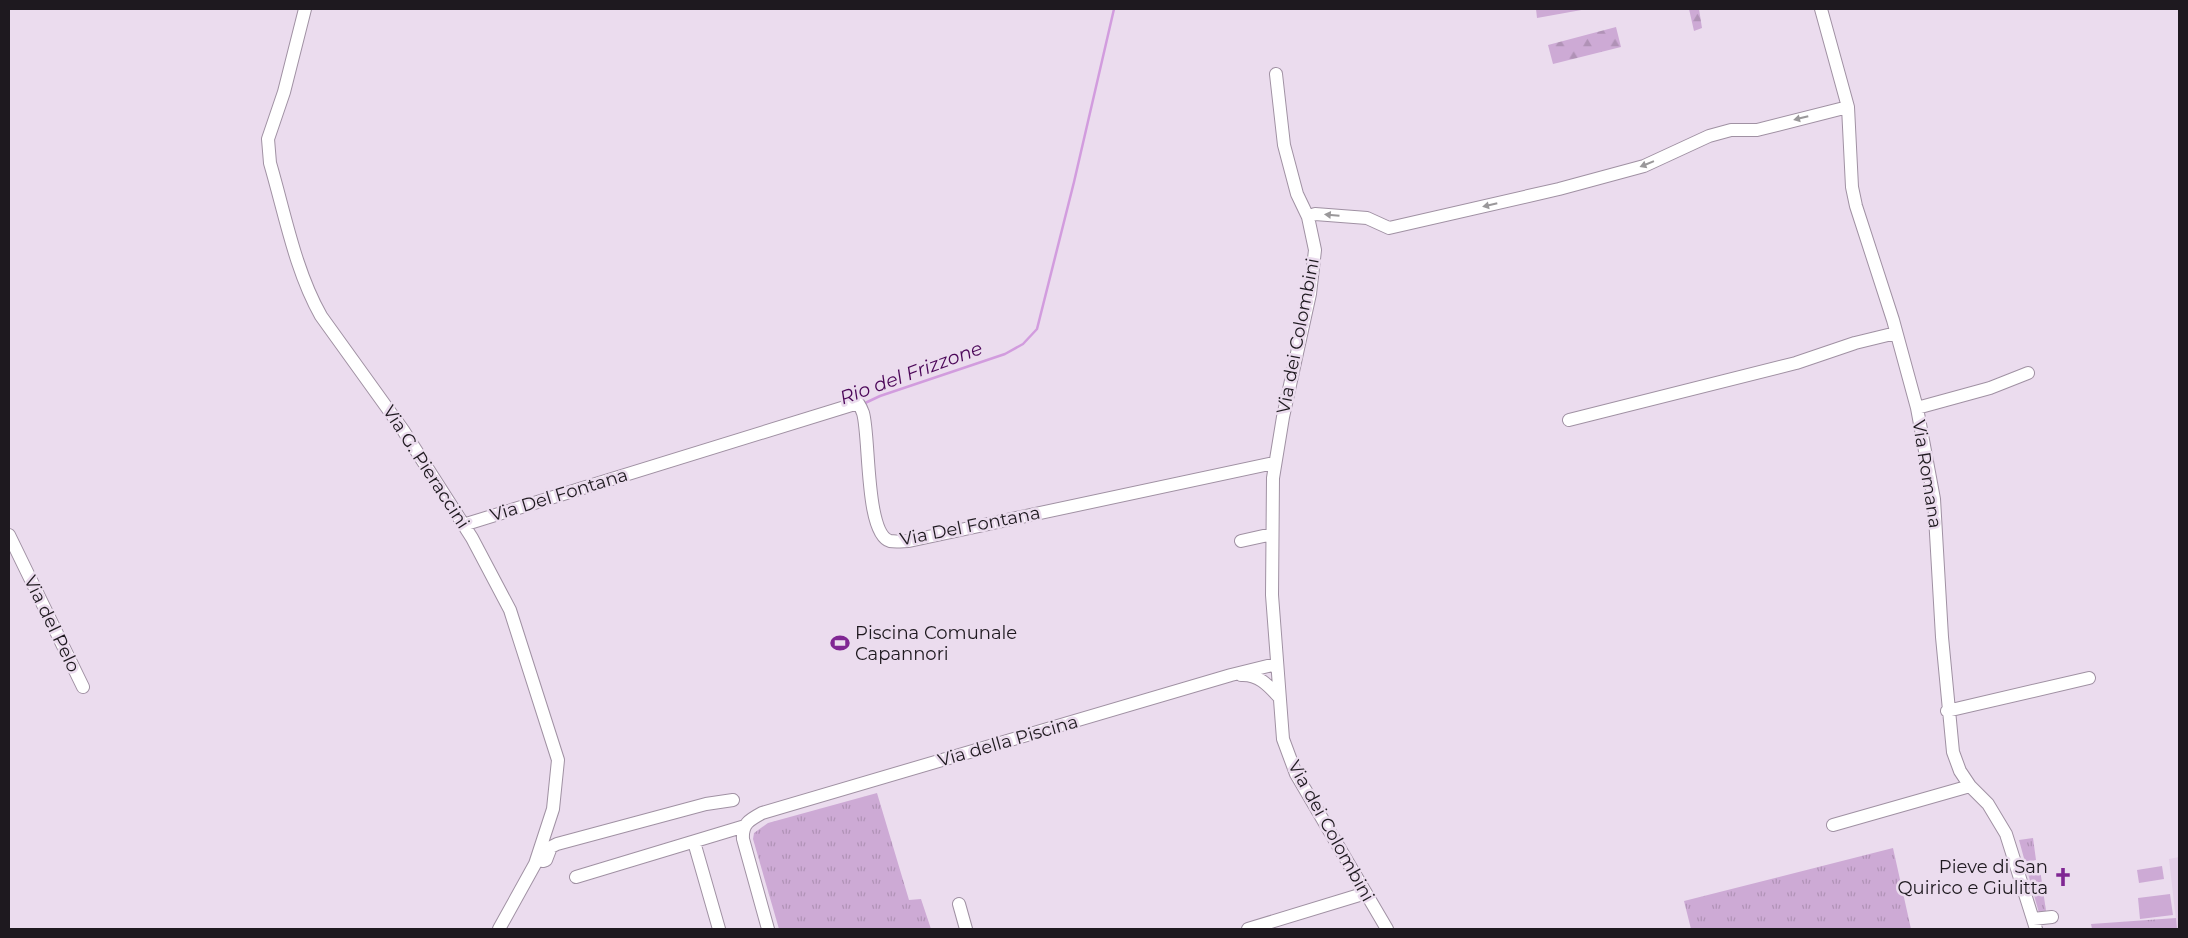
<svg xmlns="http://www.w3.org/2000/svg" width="2188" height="938" viewBox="0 0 2188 938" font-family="Montserrat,sans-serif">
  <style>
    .built { fill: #e4cfe8 }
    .grass { fill: url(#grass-tufts) }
    .forest { fill: url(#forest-firs) }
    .pitch { fill: #cdaad5 }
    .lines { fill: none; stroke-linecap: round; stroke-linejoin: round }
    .stream { stroke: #d29cde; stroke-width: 2.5 }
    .minor-casing { stroke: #a091a3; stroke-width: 14 }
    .minor { stroke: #fff; stroke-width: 12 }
    .oneway { fill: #9a989a }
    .labels { text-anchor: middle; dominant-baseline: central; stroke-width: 5; stroke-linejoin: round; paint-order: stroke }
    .street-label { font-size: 18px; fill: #1e191f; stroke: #ebdcee }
    .poi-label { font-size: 18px; fill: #1e191f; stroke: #ebdcee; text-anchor: start }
    .water-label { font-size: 19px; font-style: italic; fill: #4b0658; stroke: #ebdcee }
  </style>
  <defs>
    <pattern id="grass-tufts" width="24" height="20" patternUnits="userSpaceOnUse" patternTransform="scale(1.25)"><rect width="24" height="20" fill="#cdaad5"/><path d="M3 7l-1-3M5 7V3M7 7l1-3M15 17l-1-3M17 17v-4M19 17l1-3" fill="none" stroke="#b092b6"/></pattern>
    <pattern id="forest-firs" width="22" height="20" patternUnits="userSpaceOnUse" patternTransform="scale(1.25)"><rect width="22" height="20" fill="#cdaad5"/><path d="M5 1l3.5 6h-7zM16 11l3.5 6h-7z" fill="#b092b6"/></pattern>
  </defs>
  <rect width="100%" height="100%" fill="#ebdcee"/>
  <path class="built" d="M 2179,857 L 2179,929 L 2177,929 L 2169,859 Z"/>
  <path class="grass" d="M 877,793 L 909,900 L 921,899 L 931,929 L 779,929 L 753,839 L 754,833 L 768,823 Z
    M 2033,838 L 2036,860 L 2025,862 L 2019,840 Z
    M 1893,848 L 1911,929 L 1691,929 L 1684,901 Z
    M 2040,869 L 2046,911 L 2039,913 L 2027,870 Z
    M 2176,918 L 2177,929 L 2092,929 L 2091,924 Z"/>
  <path class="forest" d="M 1536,9 L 1587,9 L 1537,18 Z
    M 1689,9 L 1699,9 L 1702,28 L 1694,31 Z
    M 1616,27 L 1621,47 L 1553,64 L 1548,45 Z"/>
  <path class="pitch" d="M 2162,866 L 2164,879 L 2139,883 L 2137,870 Z
    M 2170,894 L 2173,915 L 2140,919 L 2138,898 Z"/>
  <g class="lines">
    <path class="stream" d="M 863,404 L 880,396 L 1005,354 L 1023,344 L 1037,329 L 1074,182 L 1114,9"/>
    <g class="minor-casing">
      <path id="minor" d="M 305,9 L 284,92 L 268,139 L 270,163 C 285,214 295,270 321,316 L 403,430 L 472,538 L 510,610 L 558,760 L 553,809 L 535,864 L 499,929
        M 1821,9 L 1848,107 L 1852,187 L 1856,206 L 1893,320 L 1917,408 L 1934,499 L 1942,637 L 1953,752 L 1960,771 L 1970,786 L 1988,804 L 2006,834 L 2036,929
        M 1276,74 L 1284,145 L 1297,194 L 1308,217 L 1315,250 L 1310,294 L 1283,417 L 1273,478 L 1272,595 L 1283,739 L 1296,774 L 1387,929
        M 1308,217 L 1315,214 L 1367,218 L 1389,228 L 1559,189 L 1644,166 L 1709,136 L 1731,130 L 1757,130 L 1848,107
        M 1917,408 L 1990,388 L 2028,373
        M 1569,420 L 1796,363 L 1855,343 L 1896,333
        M 463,525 L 858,403 C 860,406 862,410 863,413 C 870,436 865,534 890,541 C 896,542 904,541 909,541 L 1274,463
        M 9,535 L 83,687
        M 1241,541 L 1272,534
        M 1241,675 C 1258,674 1268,685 1279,697
        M 1947,711 L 2089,678
        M 1833,825 L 1970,786
        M 694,842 L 719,929
        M 537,859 L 543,861 L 546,860 L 551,847 L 557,844 L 706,804 L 733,800
        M 576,877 L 745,826
        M 959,904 L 966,929
        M 2033,919 L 2052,917
        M 768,929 L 743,839 C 742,824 749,820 762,813 L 1231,675 L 1276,664
        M 1248,929 L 1366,893"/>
    </g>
    <use href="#minor" class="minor"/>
  </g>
  <defs><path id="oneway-solid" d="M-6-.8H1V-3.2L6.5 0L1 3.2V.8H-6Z" transform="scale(1.25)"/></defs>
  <g class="oneway">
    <use href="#oneway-solid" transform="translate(1801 118) rotate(166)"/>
    <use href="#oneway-solid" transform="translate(1647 164) rotate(158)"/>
    <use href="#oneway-solid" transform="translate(1490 205) rotate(167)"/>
    <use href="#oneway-solid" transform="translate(1332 215) rotate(-175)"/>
  </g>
  <defs>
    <g id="stadium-bare" transform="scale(1.5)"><path d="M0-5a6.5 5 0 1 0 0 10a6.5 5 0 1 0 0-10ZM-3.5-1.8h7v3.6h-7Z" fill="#802693" stroke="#ebdcee" stroke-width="2.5" paint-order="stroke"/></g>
    <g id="church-bare" transform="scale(1.5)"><path d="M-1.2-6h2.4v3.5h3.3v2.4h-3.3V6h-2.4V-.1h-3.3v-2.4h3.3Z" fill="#802693" stroke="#ebdcee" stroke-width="2.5" paint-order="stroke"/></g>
  </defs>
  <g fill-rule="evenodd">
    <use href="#stadium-bare" x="840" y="643"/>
    <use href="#church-bare" x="2063" y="877"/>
  </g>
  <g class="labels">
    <g class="street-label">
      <text transform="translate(1298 336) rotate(-79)">Via dei Colombini</text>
      <text transform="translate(426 467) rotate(57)">Via G. Pieraccini</text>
      <text transform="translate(1927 474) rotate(81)">Via Romana</text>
      <text transform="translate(559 495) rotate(-17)">Via Del Fontana</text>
      <text transform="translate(970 526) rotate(-11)">Via Del Fontana</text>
      <text transform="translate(52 624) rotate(64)">Via del Pelo</text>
      <text transform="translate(1008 741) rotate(-16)">Via della Piscina</text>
      <text transform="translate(1331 831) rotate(61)">Via dei Colombini</text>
    </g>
    <g class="poi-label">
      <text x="855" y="633">Piscina Comunale<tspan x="855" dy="21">Capannori</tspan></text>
      <text x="2048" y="867" text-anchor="end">Pieve di San<tspan x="2048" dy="21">Quirico e Giulitta</tspan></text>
    </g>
    <g class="water-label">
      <text transform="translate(911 373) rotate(-20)">Rio del Frizzone</text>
    </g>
  </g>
  <rect width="2188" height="938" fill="none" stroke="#1e191f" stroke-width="20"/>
</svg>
